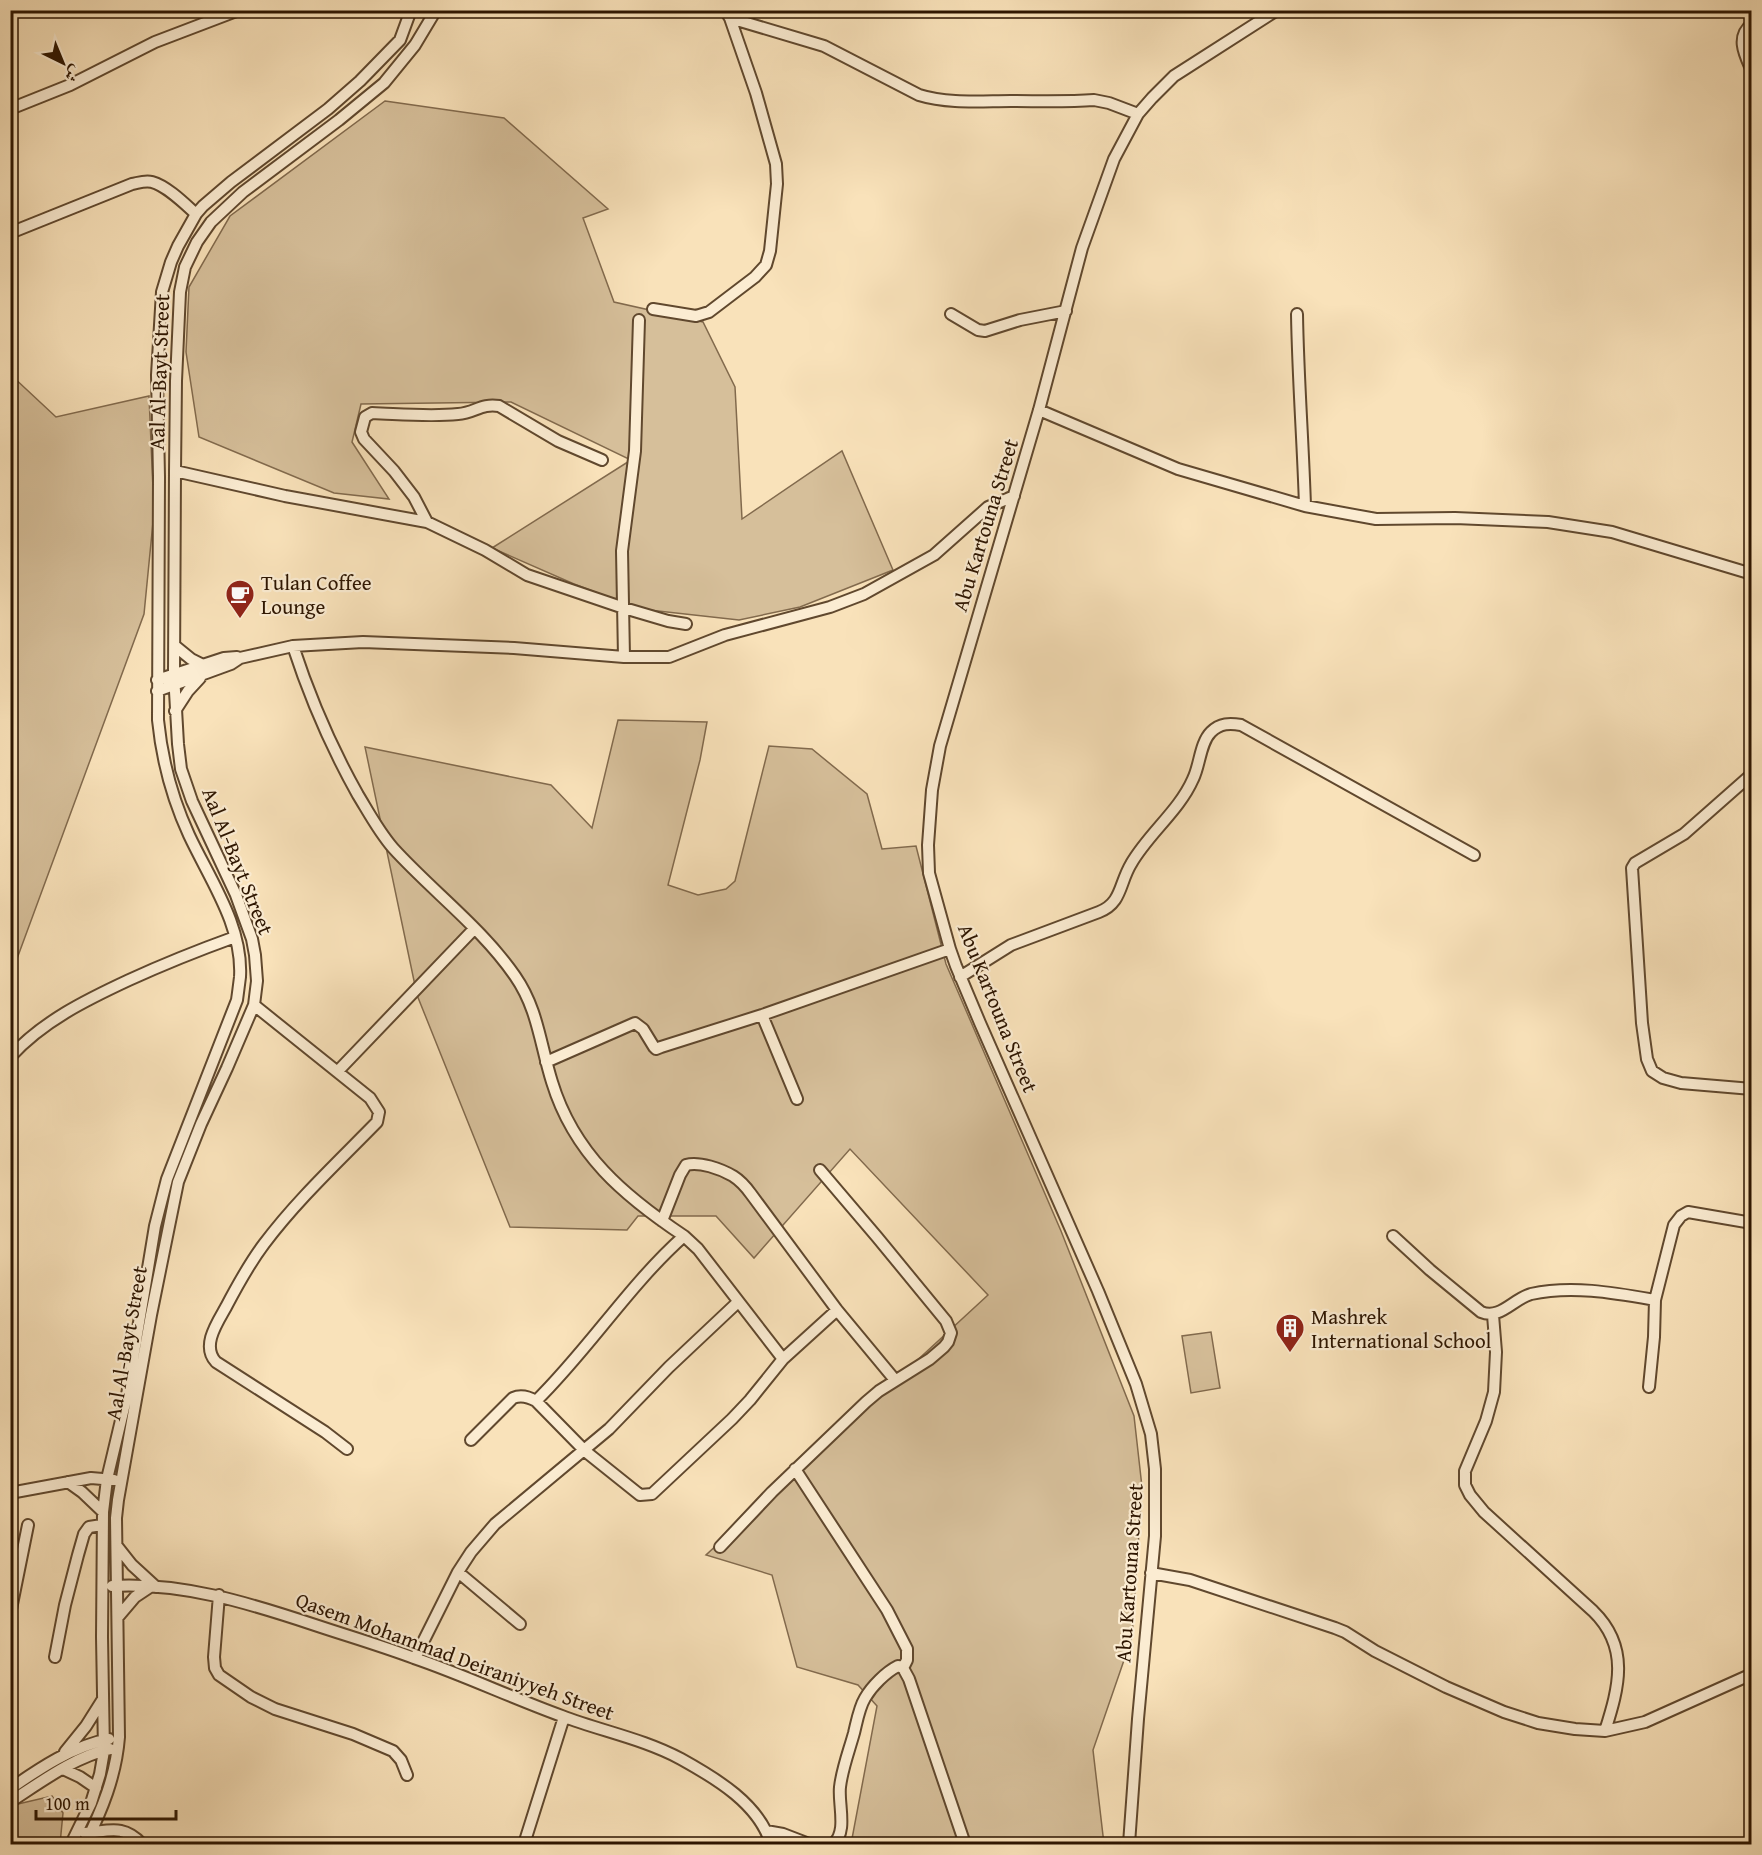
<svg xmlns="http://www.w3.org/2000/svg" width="1762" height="1855" viewBox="0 0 1762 1855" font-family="'Gentium Book Plus',Amiri,serif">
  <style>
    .green { fill: #d6bf9a; stroke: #826a4d; stroke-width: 1.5 }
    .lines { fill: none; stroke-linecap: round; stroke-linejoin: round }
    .minor-casing { stroke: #60482e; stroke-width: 14 }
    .minor { stroke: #fbecd2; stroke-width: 10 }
    .labels { text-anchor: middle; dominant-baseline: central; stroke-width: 4.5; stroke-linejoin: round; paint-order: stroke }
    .street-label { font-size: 21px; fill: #2d1500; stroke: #fbecd2 }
    .poi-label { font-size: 21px; fill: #2d1500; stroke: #fbecd2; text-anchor: start }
  </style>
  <rect width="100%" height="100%" fill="#f9e2ba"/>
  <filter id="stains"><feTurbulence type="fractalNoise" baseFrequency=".00333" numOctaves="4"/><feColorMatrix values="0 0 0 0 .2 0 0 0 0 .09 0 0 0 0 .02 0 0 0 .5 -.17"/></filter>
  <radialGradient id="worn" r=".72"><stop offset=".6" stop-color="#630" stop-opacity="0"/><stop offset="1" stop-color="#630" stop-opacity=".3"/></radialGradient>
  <path class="green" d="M 385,101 L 504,118 L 608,209 L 583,218 L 614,302 L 703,322 L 735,387 L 742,519 L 842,451 L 893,570 L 800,607 L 739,620 L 640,609 L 574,584 L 492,548 L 631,460 L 511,402 L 361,404 L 352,442 L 389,499 L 334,493 L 199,437 L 186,352 L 189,287 L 230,216 Z
    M 11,375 L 56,417 L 149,396 L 154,512 L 144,614 L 11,975 Z
    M 618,720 L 707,722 L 700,760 L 668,885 L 698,895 L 726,889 L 735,881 L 769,746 L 812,749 L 867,794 L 882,849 L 916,846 L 946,964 L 1061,1231 L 1134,1416 L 1142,1487 L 1132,1637 L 1093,1750 L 1104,1844 L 851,1844 L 877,1706 L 858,1685 L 797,1667 L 772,1575 L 706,1555 L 988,1295 L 850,1149 L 754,1258 L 716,1216 L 638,1216 L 627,1230 L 510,1227 L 417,995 L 365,747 L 551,785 L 592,828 Z
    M 1211,1332 L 1220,1388 L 1191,1393 L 1182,1336 Z
    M 52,1796 L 63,1813 L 60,1844 L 11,1844 L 11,1809 L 18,1804 Z"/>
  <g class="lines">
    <g class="minor-casing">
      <path id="minor" d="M 725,10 L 730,18 L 824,46 L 919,95 C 948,104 981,101 1011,101 C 1039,101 1067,102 1094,100 L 1109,103 L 1138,114
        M 1752,24 C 1735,37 1745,55 1752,71
        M 10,109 L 70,85 L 155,42 L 239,10
        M 10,233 L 132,184 C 138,183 145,180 152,182 C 167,186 185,204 196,214
        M 653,309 L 696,316 L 709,312 L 755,277 L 766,265 L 770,251 L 777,184 L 776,164 L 756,93 L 730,18
        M 951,314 L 978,330 L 985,331 L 1020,320 L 1066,311
        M 1297,314 C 1298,378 1303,442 1305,506
        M 1039,410 L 1178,469 L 1305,506 L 1376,519 L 1455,518 L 1548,522 L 1612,532 L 1752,574
        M 175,471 L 285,496 L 427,522 L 485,550 L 527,575 L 624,608 L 668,621 L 686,624
        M 427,522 L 414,497 L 394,471 L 364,439 L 361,432 L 365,417 L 372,413 C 400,414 430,417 458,414 C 475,413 481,403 499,406 L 558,441 L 602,460
        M 175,646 L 191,659 L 203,665
        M 293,646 C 310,698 331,747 358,795 C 369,813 379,832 393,848 C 432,891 482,928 515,976 C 538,1009 540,1044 552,1082 C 574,1154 624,1196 684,1236
        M 624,657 L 622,551 L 635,451 L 639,320
        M 157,680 L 224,658 L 237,657
        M 157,691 L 231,664 L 240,658 L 293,646 L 363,642 L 514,648 L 624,657 L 669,657 L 725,635 L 830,607 L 864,594 L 934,555 L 988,507 L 1014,496
        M 175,711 L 188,691 L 200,678
        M 1752,774 L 1684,834 L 1635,863 L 1632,868 L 1642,1023 L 1647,1059 L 1652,1071 L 1663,1078 L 1681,1083 L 1752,1089
        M 960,977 L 1011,945 L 1099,912 C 1122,903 1119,884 1131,864 C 1148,834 1179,811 1193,779 C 1200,765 1200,743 1211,732 C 1220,723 1230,723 1241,725 L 1474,855
        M 254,1005 L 370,1098 L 379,1112 L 377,1122 C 338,1162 297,1200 264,1244 C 249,1264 237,1286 226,1307 C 217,1323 201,1346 216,1362 L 325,1432 L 347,1449
        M 762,1015 L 797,1099
        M 10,1057 C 43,1021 86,1000 129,980 C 164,964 199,950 235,937
        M 546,1062 L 635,1023 L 643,1029 L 654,1047 L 656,1049 L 661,1047 L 762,1015 L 950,949
        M 338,1071 L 474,929
        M 662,1221 L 680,1175 L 686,1165 C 699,1161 721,1169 733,1176 C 741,1181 746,1187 751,1194 L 837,1310 L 895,1380
        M 1393,1236 L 1430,1270 L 1481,1312 C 1500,1320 1513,1299 1531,1294 C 1572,1285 1615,1293 1655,1300
        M 1493,1315 L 1496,1352 L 1494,1392 L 1486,1421 L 1465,1471 L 1465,1485 L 1470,1495 L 1484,1512 L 1593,1611 C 1630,1647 1619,1687 1605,1731
        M 1649,1387 L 1654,1337 L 1655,1300 L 1674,1225 L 1681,1216 L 1688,1212 L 1752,1223
        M 536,1401 C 589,1349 629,1285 684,1236 L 698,1249 L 783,1359
        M 471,1440 L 513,1398 C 520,1395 529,1397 536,1401 L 585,1451 L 640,1495 L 652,1494 L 732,1419 L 750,1400 L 783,1359 L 837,1310
        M 795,1469 L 887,1610 L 907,1649 L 907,1660 L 903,1668
        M 68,1482 L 82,1492 L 103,1512
        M 10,1493 L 91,1478 L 114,1480
        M 117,1546 L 132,1565 L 156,1587
        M 720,1547 L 772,1492 L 866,1402 L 879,1391 L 930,1359 L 944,1347 L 948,1342 L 951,1333 L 946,1321 L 877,1237 L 820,1170
        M 458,1572 L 520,1624
        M 1151,1573 L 1190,1580 L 1335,1628 L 1345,1632 L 1375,1651 L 1446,1687 L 1504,1712 L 1538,1723 L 1575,1729 L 1605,1731 L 1645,1722 L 1752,1674
        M 112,1586 C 182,1582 249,1603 315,1625 C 348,1636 382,1646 414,1658 C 464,1675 512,1698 562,1716 C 601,1731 644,1739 681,1759 C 717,1779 759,1804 771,1844
        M 219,1595 L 214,1657 L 215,1668 L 219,1675 L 251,1697 L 275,1709 L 353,1734 L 393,1751 L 401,1760 L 407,1775
        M 10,1614 L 28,1525
        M 118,1617 L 135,1597 L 150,1587
        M 55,1657 L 65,1605 L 78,1555 L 84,1534 L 89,1527 L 102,1525
        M 415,1658 L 458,1572 L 471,1552 L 495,1524 L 609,1429 L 669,1367 L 738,1302
        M 65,1752 L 86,1726 L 103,1699
        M 63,1769 L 80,1777 L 96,1788
        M 10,1789 C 40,1768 73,1746 109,1739
        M 10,1802 C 41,1782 74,1757 110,1749
        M 766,1831 L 783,1834 L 809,1844
        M 85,1833 C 110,1831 123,1824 142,1844
        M 71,1844 L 91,1803 L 100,1774 L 104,1751 L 102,1637 L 103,1512 L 107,1479 L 127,1395 L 155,1226 L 167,1179 L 237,1000 C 238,993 239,985 240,977 C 243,926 210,880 189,835 C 172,798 162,760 158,720 L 159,477 L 157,375 L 162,292 L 171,262 L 178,246 L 196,214 L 203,206 L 231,182 L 328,109 L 360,81 L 400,40 L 411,10
        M 85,1844 C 102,1810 116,1776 119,1737 L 116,1518 L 118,1500 L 151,1315 L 178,1182 L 201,1124 L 227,1068 L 254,1005 L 257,981 L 255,955 L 252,939 L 236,895 L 192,801 L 181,769 L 178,744 L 174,674 L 175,471 L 176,381 L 180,292 L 185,267 L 197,242 L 211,222 L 243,192 L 339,120 L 384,83 L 415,45 L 436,10
        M 524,1844 L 564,1717
        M 833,1844 C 848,1832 838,1804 840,1787 C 842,1769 849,1751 854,1733 C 857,1721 859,1708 865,1698 C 872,1686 886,1672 898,1666 L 903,1668 L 909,1679 L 965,1844
        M 1129,1844 L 1138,1719 L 1155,1536 L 1155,1469 L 1151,1434 L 1136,1384 L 1098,1291 L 980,1023 L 956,966 L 950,949 L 929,873 L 928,845 L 932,790 L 940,746 L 1039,410 L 1082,248 L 1114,159 L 1138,114 L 1152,98 L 1174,76 L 1277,10"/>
    </g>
    <use href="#minor" class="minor"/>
  </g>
  <defs>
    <g id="cafe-pin" transform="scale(1.5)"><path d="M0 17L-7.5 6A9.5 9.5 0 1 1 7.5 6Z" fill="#8f2418" stroke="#fbecd2"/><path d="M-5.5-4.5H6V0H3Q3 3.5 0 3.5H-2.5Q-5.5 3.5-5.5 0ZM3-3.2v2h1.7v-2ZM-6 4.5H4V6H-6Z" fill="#fff"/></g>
    <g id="building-pin" transform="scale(1.5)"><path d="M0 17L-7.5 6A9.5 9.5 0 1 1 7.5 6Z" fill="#8f2418" stroke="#fbecd2"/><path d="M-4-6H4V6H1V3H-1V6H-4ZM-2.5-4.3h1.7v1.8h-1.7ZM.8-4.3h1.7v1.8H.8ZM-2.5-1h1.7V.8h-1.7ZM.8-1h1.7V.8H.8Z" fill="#fff"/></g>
  </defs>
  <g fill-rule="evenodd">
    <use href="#cafe-pin" x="240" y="594"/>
    <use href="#building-pin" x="1290" y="1328"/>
  </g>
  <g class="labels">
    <g class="street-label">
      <text transform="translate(159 372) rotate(-88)">Aal Al-Bayt Street</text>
      <text transform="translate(985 525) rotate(-73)">Abu Kartouna Street</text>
      <text transform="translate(238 861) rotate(68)">Aal Al-Bayt Street</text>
      <text transform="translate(998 1008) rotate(68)">Abu Kartouna Street</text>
      <text transform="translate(126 1343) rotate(-80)">Aal Al-Bayt Street</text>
      <text transform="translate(1129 1573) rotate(-86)">Abu Kartouna Street</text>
      <text transform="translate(455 1656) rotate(20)">Qasem Mohammad Deiraniyyeh Street</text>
    </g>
    <g class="poi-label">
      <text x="261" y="582">Tulan Coffee<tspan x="261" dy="24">Lounge</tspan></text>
      <text x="1311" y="1316">Mashrek<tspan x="1311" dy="24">International School</tspan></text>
    </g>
  </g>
  <rect width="1762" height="1855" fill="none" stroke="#f9e2ba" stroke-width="36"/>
  <rect x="12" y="12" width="1738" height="1831" fill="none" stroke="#2d1500" stroke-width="3"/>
  <rect x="18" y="18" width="1726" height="1819" fill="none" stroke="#2d1500" stroke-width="1.5"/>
  <g transform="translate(63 63) rotate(137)" stroke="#fbecd2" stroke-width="4.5" paint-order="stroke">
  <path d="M0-4.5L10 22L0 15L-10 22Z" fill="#2d1500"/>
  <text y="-9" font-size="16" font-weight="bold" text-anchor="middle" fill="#2d1500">ش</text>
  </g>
  <path d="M36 1810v9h140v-9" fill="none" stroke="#2d1500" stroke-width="3"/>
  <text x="45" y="1810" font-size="18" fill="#2d1500" stroke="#fbecd2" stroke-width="4.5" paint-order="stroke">100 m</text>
  <rect width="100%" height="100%" filter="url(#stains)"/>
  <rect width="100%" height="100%" fill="url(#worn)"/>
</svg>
